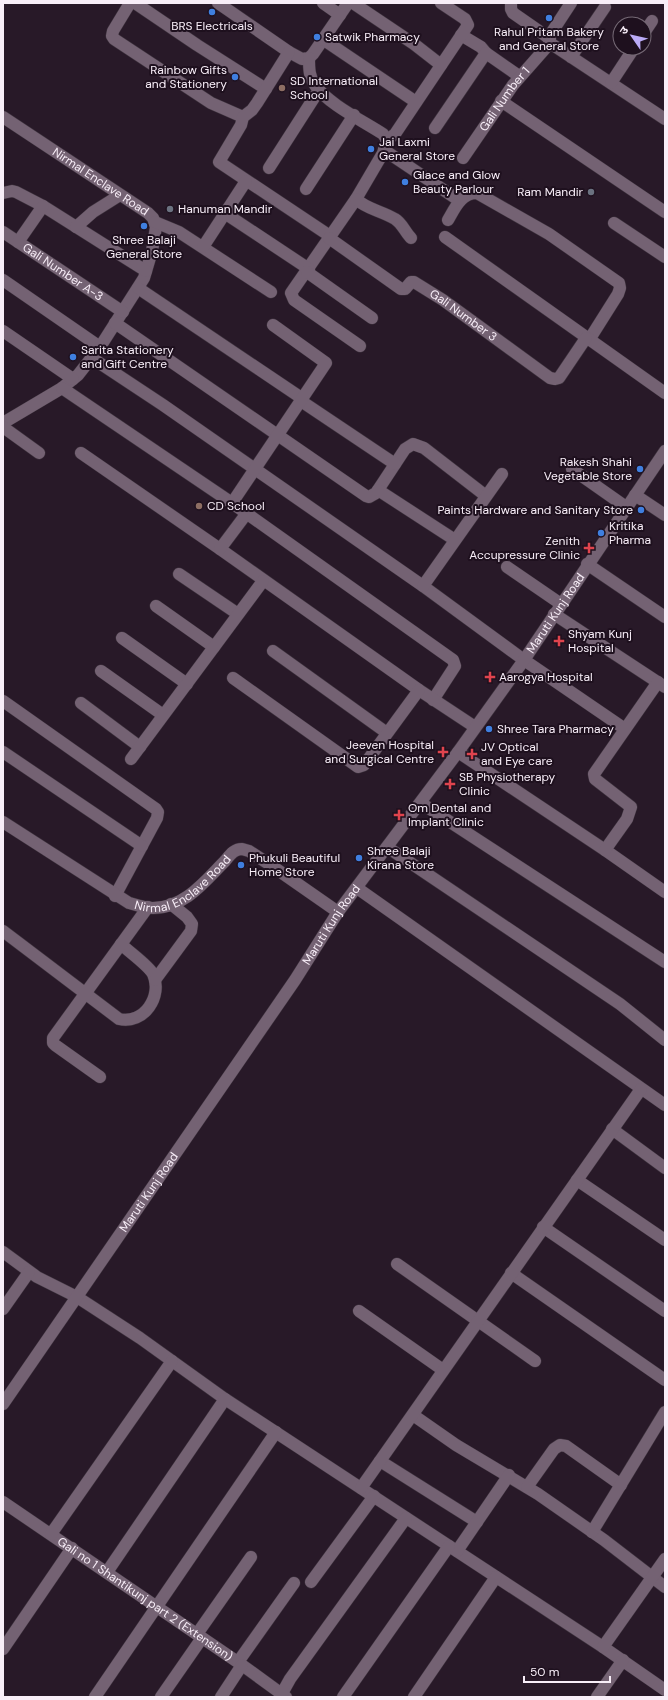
<svg xmlns="http://www.w3.org/2000/svg" width="668" height="1700" viewBox="0 0 668 1700" font-family="'DM Sans','Noto Sans Devanagari',sans-serif">
  <style>
    .lines { fill: none; stroke-linecap: round; stroke-linejoin: round }
    .minor-casing { stroke: #3e333e; stroke-width: 13 }
    .minor { stroke: #746273; stroke-width: 12 }
    .shop-dot { fill: #3f7fe0; stroke: #1e101e; stroke-width: 1.5 }
    .education-dot { fill: #8d6e63; stroke: #1e101e; stroke-width: 1.5 }
    .worship-dot { fill: #6b7280; stroke: #1e101e; stroke-width: 1.5 }
    .health-dot { fill: #e0444e; stroke: #1e101e; stroke-width: 1.5 }
    .labels { text-anchor: middle; dominant-baseline: central; stroke-width: 4; stroke-linejoin: round; paint-order: stroke }
    .poi-label { font-size: 12px; fill: #f8eef8; stroke: #1e101e; text-anchor: start }
    .street-label { font-size: 12px; fill: #f8eef8; stroke: #1e101e }
  </style>
  <rect width="100%" height="100%" fill="#281928"/>
  <g class="lines">
    <g class="minor-casing">
      <g id="minor">
        <path d="M 130,3 L 113,31 L 112,36 L 114,39 L 211,103 L 243,117"/>
        <path d="M 135,3 L 197,45 L 266,89"/>
        <path d="M 218,3 L 289,52 L 302,59 L 309,58 L 313,54 L 348,3"/>
        <path d="M 323,3 L 340,15"/>
        <path d="M 353,3 L 414,44 L 441,65"/>
        <path d="M 511,3 L 511,9 L 513,13 L 549,38"/>
        <path d="M 571,3 L 550,35 L 550,43 L 665,119"/>
        <path d="M 644,33 L 652,21"/>
        <path d="M 461,35 L 481,47 L 486,53"/>
        <path d="M 324,40 L 416,102"/>
        <path d="M 289,52 L 257,103 L 252,110 L 243,117 L 241,125 L 219,162 L 330,236"/>
        <path d="M 571,57 L 605,7"/>
        <path d="M 309,58 C 309,68 309,77 315,85 C 328,104 363,121 383,134 L 387,140 L 383,153 L 356,199 L 291,293 L 294,300 L 360,346"/>
        <path d="M 611,83 L 634,48"/>
        <path d="M 501,101 L 665,212"/>
        <path id="s1" d="M 3,117 L 148,213 L 153,218 L 156,227 L 152,251 L 144,278 L 100,347 L 78,375 L 62,388 L 3,423"/>
        <path d="M 435,128 L 486,53 L 519,76"/>
        <path d="M 387,140 L 395,134 L 468,25 L 465,19 L 441,3"/>
        <path d="M 384,150 L 460,201"/>
        <path id="s2" d="M 463,158 L 513,85 L 550,43"/>
        <path d="M 269,168 L 319,90"/>
        <path d="M 306,189 L 354,115"/>
        <path d="M 3,193 L 12,191 L 16,192 L 43,206 L 146,271"/>
        <path d="M 356,199 C 366,209 382,211 395,219 C 402,223 405,232 411,238"/>
        <path d="M 226,214 L 309,269"/>
        <path d="M 448,220 C 455,208 461,193 477,193 L 549,234 L 619,283 L 620,288 L 618,294 L 589,340"/>
        <path d="M 155,222 L 179,232 L 271,292"/>
        <path d="M 614,223 L 665,257"/>
        <path d="M 76,227 L 93,212 L 120,195"/>
        <path id="s3" d="M 3,232 L 123,312"/>
        <path d="M 445,237 L 665,393"/>
        <path id="s4" d="M 329,238 L 401,289 L 405,289 L 411,282 L 414,282 L 443,300 L 550,378 L 555,379 L 559,378 L 586,338"/>
        <path d="M 18,242 L 43,206"/>
        <path d="M 203,247 L 246,181"/>
        <path d="M 307,272 L 372,318"/>
        <path d="M 3,280 L 100,347"/>
        <path d="M 138,288 L 303,399"/>
        <path d="M 115,323 L 366,496 L 369,497 L 376,493 L 405,449 L 413,444 L 424,448 L 486,496"/>
        <path d="M 3,331 L 73,379"/>
        <path d="M 92,358 L 163,405 L 423,586 L 524,660 L 625,729"/>
        <path d="M 62,388 L 232,503 L 453,660 L 455,666 L 433,700"/>
        <path d="M 301,401 L 395,464"/>
        <path d="M 3,427 L 39,453"/>
        <path d="M 81,453 L 220,549 L 419,690 L 475,727"/>
        <path d="M 572,469 L 626,507"/>
        <path d="M 378,490 L 455,540"/>
        <path d="M 635,495 L 665,515"/>
        <path d="M 232,503 L 326,363 L 273,325"/>
        <path d="M 220,549 L 247,513"/>
        <path d="M 587,564 L 665,617"/>
        <path d="M 507,567 L 561,604"/>
        <path d="M 179,574 L 238,614"/>
        <path d="M 423,586 L 502,474"/>
        <path d="M 156,606 L 214,647"/>
        <path d="M 554,614 L 665,687"/>
        <path d="M 122,638 L 187,684"/>
        <path d="M 273,651 L 387,733"/>
        <path d="M 101,671 L 163,715"/>
        <path d="M 233,678 L 358,767 L 364,765 L 419,690"/>
        <path d="M 3,701 L 156,809 L 158,812 L 157,818 L 115,896"/>
        <path d="M 81,703 L 140,747"/>
        <path d="M 3,752 L 142,846"/>
        <path d="M 458,752 L 605,850 L 665,892"/>
        <path d="M 131,759 L 263,581"/>
        <path d="M 421,803 L 665,962"/>
        <path id="s5" d="M 3,822 L 129,903 C 136,905 145,908 153,908 C 185,908 205,881 225,861 C 230,855 234,849 242,849 L 249,851 L 272,866 L 338,912"/>
        <path d="M 387,847 L 620,1004 L 665,1040"/>
        <path d="M 605,850 L 627,819 L 631,807 L 595,779 L 594,774 L 658,682"/>
        <path d="M 357,888 L 665,1105"/>
        <path d="M 3,931 L 119,1019 C 144,1025 163,996 153,974 C 148,965 129,952 121,944"/>
        <path d="M 155,980 L 191,931 L 192,924 L 187,917 L 171,904"/>
        <path d="M 100,1077 L 55,1045 L 53,1043 L 53,1038 L 148,907"/>
        <path d="M 612,1129 L 665,1168"/>
        <path d="M 577,1180 L 665,1240"/>
        <path d="M 543,1227 L 665,1311"/>
        <path d="M 3,1252 L 37,1277 L 77,1297 L 140,1338 L 225,1399 L 603,1647 L 665,1690"/>
        <path d="M 397,1264 L 535,1361"/>
        <path d="M 511,1273 L 665,1380"/>
        <path d="M 3,1309 L 29,1272"/>
        <path d="M 359,1311 L 443,1370"/>
        <path id="s6" d="M 3,1404 L 295,980 L 338,912 L 458,752 L 524,660 L 665,451"/>
        <path d="M 413,1415 L 456,1445 L 538,1494 L 604,1540 L 665,1587"/>
        <path d="M 380,1461 L 477,1522"/>
        <path d="M 527,1487 L 554,1449 L 560,1445 L 566,1446 L 621,1485"/>
        <path d="M 361,1488 L 641,1089"/>
        <path id="s7" d="M 3,1502 L 242,1665 L 286,1697"/>
        <path d="M 592,1532 L 665,1412"/>
        <path d="M 51,1534 L 172,1361"/>
        <path d="M 457,1551 L 509,1475"/>
        <path d="M 107,1572 L 225,1399"/>
        <path d="M 311,1582 L 374,1496"/>
        <path d="M 197,1634 L 251,1557"/>
        <path d="M 603,1647 L 665,1559"/>
        <path d="M 3,1649 L 72,1548"/>
        <path d="M 238,1662 L 294,1583"/>
        <path d="M 95,1697 L 276,1432"/>
        <path d="M 161,1697 L 202,1638"/>
        <path d="M 221,1697 L 242,1665"/>
        <path d="M 280,1697 L 290,1679 L 406,1518"/>
        <path d="M 343,1697 L 449,1546"/>
        <path d="M 414,1697 L 496,1577"/>
        <path d="M 597,1697 L 623,1660"/>
      </g>
    </g>
    <use href="#minor" class="minor"/>
  </g>
  <g class="shop-dot">
    <circle cx="212" cy="12" r="4"/>
    <circle cx="549" cy="18" r="4"/>
    <circle cx="317" cy="37" r="4"/>
    <circle cx="235" cy="77" r="4"/>
    <circle cx="371" cy="149" r="4"/>
    <circle cx="405" cy="182" r="4"/>
    <circle cx="144" cy="226" r="4"/>
    <circle cx="73" cy="357" r="4"/>
    <circle cx="640" cy="469" r="4"/>
    <circle cx="641" cy="510" r="4"/>
    <circle cx="601" cy="533" r="4"/>
    <circle cx="489" cy="729" r="4"/>
    <circle cx="359" cy="858" r="4"/>
    <circle cx="241" cy="865" r="4"/>
  </g>
  <g class="education-dot">
    <circle cx="282" cy="88" r="4"/>
    <circle cx="199" cy="506" r="4"/>
  </g>
  <g class="worship-dot">
    <circle cx="591" cy="192" r="4"/>
    <circle cx="170" cy="209" r="4"/>
  </g>
  <g class="health-dot">
    <path d="M587 542h4v4h4v4h-4v4h-4v-4h-4v-4h4z"/>
    <path d="M557 635h4v4h4v4h-4v4h-4v-4h-4v-4h4z"/>
    <path d="M488 671h4v4h4v4h-4v4h-4v-4h-4v-4h4z"/>
    <path d="M441 746h4v4h4v4h-4v4h-4v-4h-4v-4h4z"/>
    <path d="M470 748h4v4h4v4h-4v4h-4v-4h-4v-4h4z"/>
    <path d="M448 778h4v4h4v4h-4v4h-4v-4h-4v-4h4z"/>
    <path d="M397 809h4v4h4v4h-4v4h-4v-4h-4v-4h4z"/>
  </g>
  <g class="labels">
    <g class="poi-label">
      <text x="212" y="26" text-anchor="middle">BRS Electricals</text>
      <text x="549" y="32" text-anchor="middle">Rahul Pritam Bakery<tspan x="549" dy="14">and General Store</tspan></text>
      <text x="325" y="37">Satwik Pharmacy</text>
      <text x="227" y="70" text-anchor="end">Rainbow Gifts<tspan x="227" dy="14">and Stationery</tspan></text>
      <text x="290" y="81">SD International<tspan x="290" dy="14">School</tspan></text>
      <text x="379" y="142">Jai Laxmi<tspan x="379" dy="14">General Store</tspan></text>
      <text x="413" y="175">Glace and Glow<tspan x="413" dy="14">Beauty Parlour</tspan></text>
      <text x="583" y="192" text-anchor="end">Ram Mandir</text>
      <text x="178" y="209">Hanuman Mandir</text>
      <text x="144" y="240" text-anchor="middle">Shree Balaji<tspan x="144" dy="14">General Store</tspan></text>
      <text x="81" y="350">Sarita Stationery<tspan x="81" dy="14">and Gift Centre</tspan></text>
      <text x="632" y="462" text-anchor="end">Rakesh Shahi<tspan x="632" dy="14">Vegetable Store</tspan></text>
      <text x="207" y="506">CD School</text>
      <text x="633" y="510" text-anchor="end">Paints Hardware and Sanitary Store</text>
      <text x="609" y="526">Kritika<tspan x="609" dy="14">Pharma</tspan></text>
      <text x="580" y="541" text-anchor="end">Zenith<tspan x="580" dy="14">Accupressure Clinic</tspan></text>
      <text x="568" y="634">Shyam Kunj<tspan x="568" dy="14">Hospital</tspan></text>
      <text x="499" y="677">Aarogya Hospital</text>
      <text x="497" y="729">Shree Tara Pharmacy</text>
      <text x="434" y="745" text-anchor="end">Jeeven Hospital<tspan x="434" dy="14">and Surgical Centre</tspan></text>
      <text x="481" y="747">JV Optical<tspan x="481" dy="14">and Eye care</tspan></text>
      <text x="459" y="777">SB Physiotherapy<tspan x="459" dy="14">Clinic</tspan></text>
      <text x="408" y="808">Om Dental and<tspan x="408" dy="14">Implant Clinic</tspan></text>
      <text x="367" y="851">Shree Balaji<tspan x="367" dy="14">Kirana Store</tspan></text>
      <text x="249" y="858">Phukuli Beautiful<tspan x="249" dy="14">Home Store</tspan></text>
    </g>
    <g class="street-label">
      <text stroke="none"><textPath href="#s2" startOffset="72">Gali Number 1</textPath></text>
      <text stroke="none"><textPath href="#s1" startOffset="117">Nirmal Enclave Road</textPath></text>
      <text stroke="none"><textPath href="#s3" startOffset="72">Gali Number A-3</textPath></text>
      <text stroke="none"><textPath href="#s4" startOffset="164">Gali Number 3</textPath></text>
      <text stroke="none"><textPath href="#s6" startOffset="965">Maruti Kunj Road</textPath></text>
      <text stroke="none"><textPath href="#s5" startOffset="212">Nirmal Enclave Road</textPath></text>
      <text stroke="none"><textPath href="#s6" startOffset="581">Maruti Kunj Road</textPath></text>
      <text stroke="none"><textPath href="#s6" startOffset="257">Maruti Kunj Road</textPath></text>
      <text stroke="none"><textPath href="#s7" startOffset="172">Gali no 1 Shantikunj part 2 (Extension)</textPath></text>
    </g>
  </g>
  <rect width="668" height="1700" fill="none" stroke="#f8eef8" stroke-width="8"/>
  <g transform="translate(632 36) rotate(304)"><circle r="19" fill="#1e101e" stroke="#756975"/>
  <path d="M0-3L7 15L0 10L-7 15Z" fill="#baaaf6"/>
  <text y="-6" font-size="11" font-weight="bold" text-anchor="middle" fill="#f8eef8">उ</text>
  </g>
  <path d="M524 1676v6h86v-6" fill="none" stroke="#f8eef8" stroke-width="2"/>
  <text x="530" y="1676" font-size="12" fill="#f8eef8" stroke="#1e101e" stroke-width="3" paint-order="stroke">50 m</text>
</svg>
